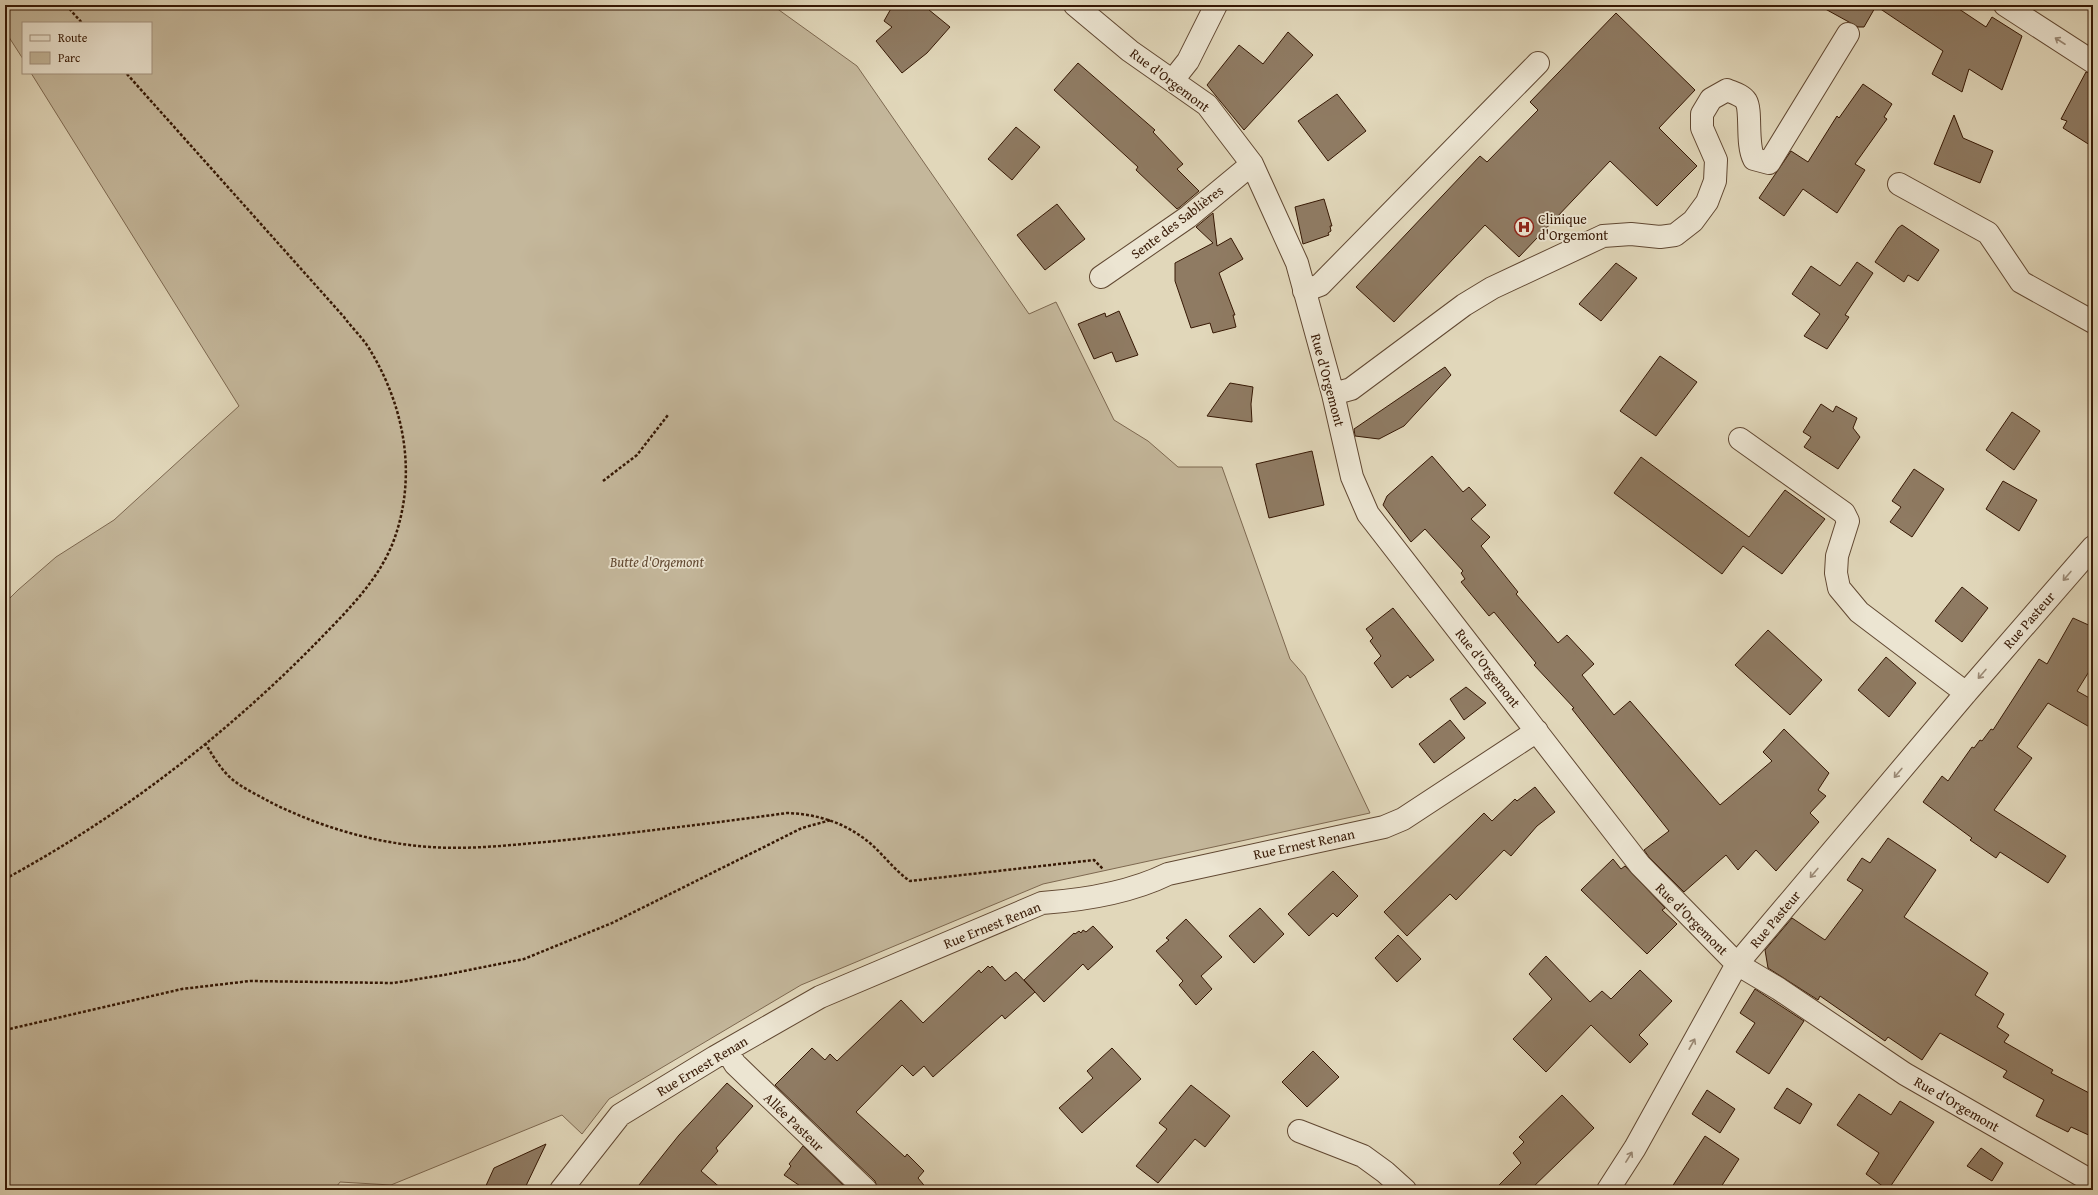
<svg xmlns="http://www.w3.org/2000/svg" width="2098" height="1195" viewBox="0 0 2098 1195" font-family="'Gentium Book Plus',serif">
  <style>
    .green { fill: #c4b79b; stroke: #7d6850 }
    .building { fill: #8f7b63; stroke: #361804 }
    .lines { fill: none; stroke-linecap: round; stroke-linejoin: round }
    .minor-casing { stroke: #614832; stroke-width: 24 }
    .path { stroke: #361804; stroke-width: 2.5; stroke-dasharray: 3 2; stroke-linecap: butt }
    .minor { stroke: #ece5d2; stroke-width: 22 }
    .oneway { stroke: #9a8975 }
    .labels { text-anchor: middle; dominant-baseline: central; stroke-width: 3.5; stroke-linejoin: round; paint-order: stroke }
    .street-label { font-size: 14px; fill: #361804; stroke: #ece5d2 }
    .poi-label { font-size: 14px; fill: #361804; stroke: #ece5d2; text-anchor: start }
    .park-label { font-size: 14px; font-style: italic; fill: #614831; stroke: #ece5d2 }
  </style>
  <rect width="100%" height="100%" fill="#e1d7ba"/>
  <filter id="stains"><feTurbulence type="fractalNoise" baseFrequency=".005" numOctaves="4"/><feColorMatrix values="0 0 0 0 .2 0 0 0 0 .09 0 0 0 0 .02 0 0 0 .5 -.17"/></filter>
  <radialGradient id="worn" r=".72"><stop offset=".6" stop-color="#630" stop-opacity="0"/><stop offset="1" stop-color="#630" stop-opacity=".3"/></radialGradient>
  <path class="green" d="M 5,5 L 772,5 L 857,66 L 1029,314 L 1056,302 L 1114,420 L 1148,441 L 1178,467 L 1222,467 L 1290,659 L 1305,676 L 1370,813 L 1043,884 L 801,985 L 609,1099 L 582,1134 L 562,1115 L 391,1185 L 340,1182 L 334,1190 L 41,1190 L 38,1187 L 35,1190 L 5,1190 L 5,603 L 18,590 L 56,557 L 114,520 L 239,406 L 31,73 L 151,73 L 151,23 L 23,23 L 23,59 L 5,31 Z"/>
  <path class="building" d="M 893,5 L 923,5 L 950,27 L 927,53 L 902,73 L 876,41 L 892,27 L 884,21 Z
    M 1818,5 L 1953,5 L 1986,27 L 1992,17 L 2022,36 L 2002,90 L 1969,69 L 1962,92 L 1932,74 L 1943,51 L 1876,6 L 1864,27 L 1858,27 Z
    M 1616,13 L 1695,90 L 1659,128 L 1697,166 L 1657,206 L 1610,161 L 1519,257 L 1485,225 L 1394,322 L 1356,287 L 1480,156 L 1487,162 L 1538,110 L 1530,102 Z
    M 1288,32 L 1313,55 L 1244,130 L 1207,85 L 1239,45 L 1263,64 Z
    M 1078,63 L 1155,130 L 1153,132 L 1183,164 L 1177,169 L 1199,191 L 1180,207 L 1177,209 L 1136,170 L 1138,167 L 1054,90 Z
    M 2086,72 L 2093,74 L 2093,147 L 2063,128 L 2067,121 L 2061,119 Z
    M 1863,84 L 1892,104 L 1884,117 L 1887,119 L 1855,164 L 1865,170 L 1837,213 L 1803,189 L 1784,216 L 1759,198 L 1791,151 L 1808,162 L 1837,116 L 1839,118 Z
    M 1337,94 L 1366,131 L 1328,161 L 1298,121 Z
    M 1954,115 L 1963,138 L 1993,151 L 1980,183 L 1934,164 Z
    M 1016,127 L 1040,147 L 1012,180 L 988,159 Z
    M 1324,199 L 1332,226 L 1330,226 L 1331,231 L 1328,233 L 1329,235 L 1303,244 L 1295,207 Z
    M 1057,204 L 1085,239 L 1045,270 L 1017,235 Z
    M 1213,213 L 1217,246 L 1231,238 L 1243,259 L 1219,273 L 1235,315 L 1233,315 L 1236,327 L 1213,333 L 1210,323 L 1191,328 L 1175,281 L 1175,263 L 1213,243 L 1196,227 Z
    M 1902,225 L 1939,250 L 1918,281 L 1908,275 L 1904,282 L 1875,262 L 1898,228 Z
    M 1857,262 L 1873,273 L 1845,315 L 1849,317 L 1827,349 L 1804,336 L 1820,314 L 1792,294 L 1811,266 L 1840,286 Z
    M 1616,263 L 1637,278 L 1601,321 L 1579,304 Z
    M 1119,311 L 1138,355 L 1116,362 L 1112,352 L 1094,359 L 1078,324 L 1105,313 L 1106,317 Z
    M 1660,356 L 1697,382 L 1656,436 L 1620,411 Z
    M 1445,367 L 1451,375 L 1404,426 L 1379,439 L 1355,436 L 1354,429 Z
    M 1230,383 L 1253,387 L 1251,404 L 1252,422 L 1207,416 Z
    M 1821,404 L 1833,412 L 1836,406 L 1857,418 L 1853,428 L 1860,437 L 1838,469 L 1804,447 L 1811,437 L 1803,432 Z
    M 2012,412 L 2040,431 L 2014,470 L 1986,450 Z
    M 1312,451 L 1324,505 L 1269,518 L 1256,464 Z
    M 1432,456 L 1463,492 L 1469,487 L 1486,505 L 1471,519 L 1490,537 L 1481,546 L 1518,592 L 1516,594 L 1558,643 L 1567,635 L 1594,664 L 1582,675 L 1614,715 L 1630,701 L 1720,805 L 1772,761 L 1763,752 L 1784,729 L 1829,773 L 1818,790 L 1826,796 L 1810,813 L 1819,822 L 1776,871 L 1756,850 L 1738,870 L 1726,855 L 1684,892 L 1649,857 L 1644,850 L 1669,831 L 1572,709 L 1574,708 L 1534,665 L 1536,663 L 1494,612 L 1489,616 L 1461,582 L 1465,579 L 1461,573 L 1463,571 L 1425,529 L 1411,542 L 1383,505 L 1387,496 Z
    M 1641,457 L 1749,537 L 1785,490 L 1825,519 L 1782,574 L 1743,546 L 1722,574 L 1614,493 Z
    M 1914,469 L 1944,489 L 1912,537 L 1890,522 L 1901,507 L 1892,501 Z
    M 2003,481 L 2037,500 L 2019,531 L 1986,509 Z
    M 1962,587 L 1988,608 L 1962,642 L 1935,621 Z
    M 1393,608 L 1434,660 L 1410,678 L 1408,675 L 1392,688 L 1374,663 L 1381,656 L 1370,641 L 1373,638 L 1366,629 Z
    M 2073,618 L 2093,627 L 2093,665 L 2077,691 L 2093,700 L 2093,729 L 2048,703 L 2017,747 L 2032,758 L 1994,810 L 2066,856 L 2048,883 L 2000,852 L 1996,858 L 1970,840 L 1972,838 L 1923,802 L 1942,776 L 1948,781 L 1972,747 L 1974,748 L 1980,740 L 1982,741 L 1991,729 L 1993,730 L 2039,659 L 2047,664 Z
    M 1768,630 L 1822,680 L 1790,715 L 1735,665 Z
    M 1886,657 L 1916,683 L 1889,717 L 1858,690 Z
    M 1466,687 L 1486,703 L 1464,720 L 1450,699 Z
    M 1450,720 L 1465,738 L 1434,763 L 1419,744 Z
    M 1535,787 L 1555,812 L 1537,826 L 1511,856 L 1504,850 L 1456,900 L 1450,894 L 1407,936 L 1384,912 L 1484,813 L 1492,821 L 1515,799 L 1517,801 Z
    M 1888,838 L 1936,870 L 1904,917 L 1988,973 L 1975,995 L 2004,1014 L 1997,1027 L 2009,1035 L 2004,1042 L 2053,1070 L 2051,1073 L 2093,1095 L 2093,1137 L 2071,1127 L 2068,1132 L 2036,1116 L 2044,1100 L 2003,1077 L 2007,1071 L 1940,1033 L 1922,1060 L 1888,1037 L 1885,1041 L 1820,996 L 1818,1000 L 1768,968 L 1765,950 L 1792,918 L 1825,940 L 1863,890 L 1847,880 L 1862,858 L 1870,863 Z
    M 1613,859 L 1621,869 L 1625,866 L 1665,908 L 1662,910 L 1677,924 L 1647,954 L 1581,890 Z
    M 1333,871 L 1358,896 L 1337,917 L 1333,913 L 1309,936 L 1288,914 Z
    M 1260,908 L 1284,934 L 1254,963 L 1229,936 Z
    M 1186,919 L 1222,957 L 1201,976 L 1212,989 L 1196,1005 L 1179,985 L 1183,981 L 1156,951 L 1169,940 L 1166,938 Z
    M 1093,926 L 1113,947 L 1088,970 L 1083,964 L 1044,1002 L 1024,980 L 1074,933 L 1075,934 L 1079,931 L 1081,933 L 1083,930 L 1086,932 Z
    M 1398,935 L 1421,959 L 1397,982 L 1375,958 Z
    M 1546,956 L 1590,1002 L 1602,991 L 1611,999 L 1640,970 L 1672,1001 L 1639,1035 L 1648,1044 L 1630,1063 L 1591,1025 L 1546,1072 L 1513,1039 L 1552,999 L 1529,974 Z
    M 988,966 L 990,968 L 992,966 L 1005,981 L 1016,972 L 1035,992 L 1005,1019 L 1002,1015 L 933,1077 L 924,1066 L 913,1076 L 902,1065 L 856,1112 L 905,1157 L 907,1154 L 924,1171 L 918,1178 L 928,1190 L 878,1190 L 875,1181 L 775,1085 L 812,1048 L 825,1060 L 830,1054 L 837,1061 L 901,1000 L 923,1023 L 979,970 L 981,973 Z
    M 1755,989 L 1804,1021 L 1769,1074 L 1736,1052 L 1755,1023 L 1740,1013 Z
    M 1112,1048 L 1141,1079 L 1082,1133 L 1059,1108 L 1093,1078 L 1087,1071 Z
    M 1313,1051 L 1339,1077 L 1307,1107 L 1282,1082 Z
    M 727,1083 L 753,1106 L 716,1148 L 718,1151 L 701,1171 L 723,1190 L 635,1190 L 679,1135 Z
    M 1191,1085 L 1230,1116 L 1205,1147 L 1195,1139 L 1158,1183 L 1136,1166 L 1167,1129 L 1159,1123 Z
    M 1787,1088 L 1812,1104 L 1800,1124 L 1774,1108 Z
    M 1707,1090 L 1735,1109 L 1720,1133 L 1692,1114 Z
    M 1859,1094 L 1891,1115 L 1900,1101 L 1934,1122 L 1888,1190 L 1866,1174 L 1879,1153 L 1837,1125 Z
    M 1562,1095 L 1594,1128 L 1530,1190 L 1494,1190 L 1521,1163 L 1513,1153 L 1524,1142 L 1519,1137 Z
    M 1705,1136 L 1739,1159 L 1719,1190 L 1670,1190 Z
    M 546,1144 L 524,1190 L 484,1190 L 494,1168 Z
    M 803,1146 L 848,1190 L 806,1190 L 784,1175 L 791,1166 L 789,1164 Z
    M 1981,1148 L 2003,1163 L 1992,1181 L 1967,1166 Z"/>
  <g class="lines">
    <g class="minor-casing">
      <path id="minor" d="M 1075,5 L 1130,51 L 1207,105 L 1252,164 L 1297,263 L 1333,394 L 1352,477 L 1368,514 L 1640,865 L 1737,964 L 1779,989 L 1905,1074 L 2093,1182
        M 2005,5 L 2093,62
        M 1173,80 L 1188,61 L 1216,5
        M 1899,184 L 1988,233 L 2021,282 L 2093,322
        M 1101,277 L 1188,217 L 1252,164
        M 1304,291 L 1320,285 L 1538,63
        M 1333,394 L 1351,389 L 1464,305 L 1492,288 L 1603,236 L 1631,234 L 1660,237 L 1675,235 L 1693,221 L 1707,202 L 1715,181 L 1716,160 L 1702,128 L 1702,114 L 1711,99 L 1727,90 C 1734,93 1742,95 1746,101 C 1752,111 1746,144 1754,159 L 1769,163 L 1848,34
        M 1740,439 L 1844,513 L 1848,521 L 1837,556 L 1836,573 L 1839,588 L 1859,612 L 1966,693
        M 727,1051 L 735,1064 L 866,1190
        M 1299,1131 L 1363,1156 L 1385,1172 L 1405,1190
        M 561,1190 L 620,1115 L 715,1057 L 820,997 L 1042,903 C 1085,900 1129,893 1168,874 L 1384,827 L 1403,819 L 1537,731
        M 1608,1190 L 1635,1148 L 1737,964 L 1966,693 L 2093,547"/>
    </g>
    <path class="path" d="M 66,5 L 82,23
      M 603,481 L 637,455 L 668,415
      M 205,743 C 213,756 221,770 233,780 C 244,789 258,795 270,802 C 320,827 374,843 430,847 C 475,850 521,844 566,840 C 640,832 714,823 787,813 C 814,814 840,821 862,837 C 880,849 892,869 910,881 L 1094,860 L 1103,869
      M 5,879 C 120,817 227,734 318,641 C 348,610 381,578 395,537 C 417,473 404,406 370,350 C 363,338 352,328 344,317 L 126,73
      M 5,1030 L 182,989 L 250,981 L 393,983 L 444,975 L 524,959 L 612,923 L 802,828 L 831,820"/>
    <use href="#minor" class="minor"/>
  </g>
  <defs><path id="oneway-shaft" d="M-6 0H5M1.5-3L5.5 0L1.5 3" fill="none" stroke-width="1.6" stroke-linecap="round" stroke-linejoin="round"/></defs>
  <g class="oneway">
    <use href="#oneway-shaft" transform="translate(2060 41) rotate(-147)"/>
    <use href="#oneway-shaft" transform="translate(2067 576) rotate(131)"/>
    <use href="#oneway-shaft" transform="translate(1982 674) rotate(131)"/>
    <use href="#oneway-shaft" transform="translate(1898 773) rotate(130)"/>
    <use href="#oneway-shaft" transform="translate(1814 873) rotate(130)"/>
    <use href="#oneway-shaft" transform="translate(1692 1044) rotate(-61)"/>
    <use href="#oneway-shaft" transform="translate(1629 1157) rotate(-58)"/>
  </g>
  <defs>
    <g id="hospital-ring" transform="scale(1)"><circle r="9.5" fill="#ece5d2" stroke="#8f2418" stroke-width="1.5"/><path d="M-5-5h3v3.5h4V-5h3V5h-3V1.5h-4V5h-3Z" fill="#8f2418"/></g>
  </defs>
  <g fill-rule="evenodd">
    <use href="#hospital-ring" x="1524" y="227"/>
  </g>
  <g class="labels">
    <g class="street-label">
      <text transform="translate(1170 80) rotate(37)">Rue d'Orgemont</text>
      <text transform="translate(1177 222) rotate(-37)">Sente des Sablières</text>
      <text transform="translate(1328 380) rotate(75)">Rue d'Orgemont</text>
      <text transform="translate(2029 620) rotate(-49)">Rue Pasteur</text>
      <text transform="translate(1488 668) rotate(52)">Rue d'Orgemont</text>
      <text transform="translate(1304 844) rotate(-12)">Rue Ernest Renan</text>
      <text transform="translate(1692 919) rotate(45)">Rue d'Orgemont</text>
      <text transform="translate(1775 919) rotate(-50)">Rue Pasteur</text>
      <text transform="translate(992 925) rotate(-22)">Rue Ernest Renan</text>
      <text transform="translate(702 1066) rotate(-31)">Rue Ernest Renan</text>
      <text transform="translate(1957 1104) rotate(30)">Rue d'Orgemont</text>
      <text transform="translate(794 1122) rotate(44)">Allée Pasteur</text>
    </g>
    <g class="poi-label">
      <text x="1538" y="219">Clinique<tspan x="1538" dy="16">d'Orgemont</tspan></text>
    </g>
    <g class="park-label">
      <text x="657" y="562">Butte d'Orgemont</text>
    </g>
  </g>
  <rect width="2098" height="1195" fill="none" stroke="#e1d7ba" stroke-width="20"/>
  <rect x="6" y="6" width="2086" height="1183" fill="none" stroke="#361804" stroke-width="2"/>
  <rect x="10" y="10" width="2078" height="1175" fill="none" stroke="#361804"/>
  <rect x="22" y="22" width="130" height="52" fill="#ece5d2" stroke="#a39380"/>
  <rect x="30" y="35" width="20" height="6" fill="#ece5d2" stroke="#a39380"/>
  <text x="58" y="42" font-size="12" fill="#361804">Route</text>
  <rect x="30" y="52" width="20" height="12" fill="#c4b79b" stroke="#a39380"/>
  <text x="58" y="62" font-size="12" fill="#361804">Parc</text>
  <rect width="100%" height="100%" filter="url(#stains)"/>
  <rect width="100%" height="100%" fill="url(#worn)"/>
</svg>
